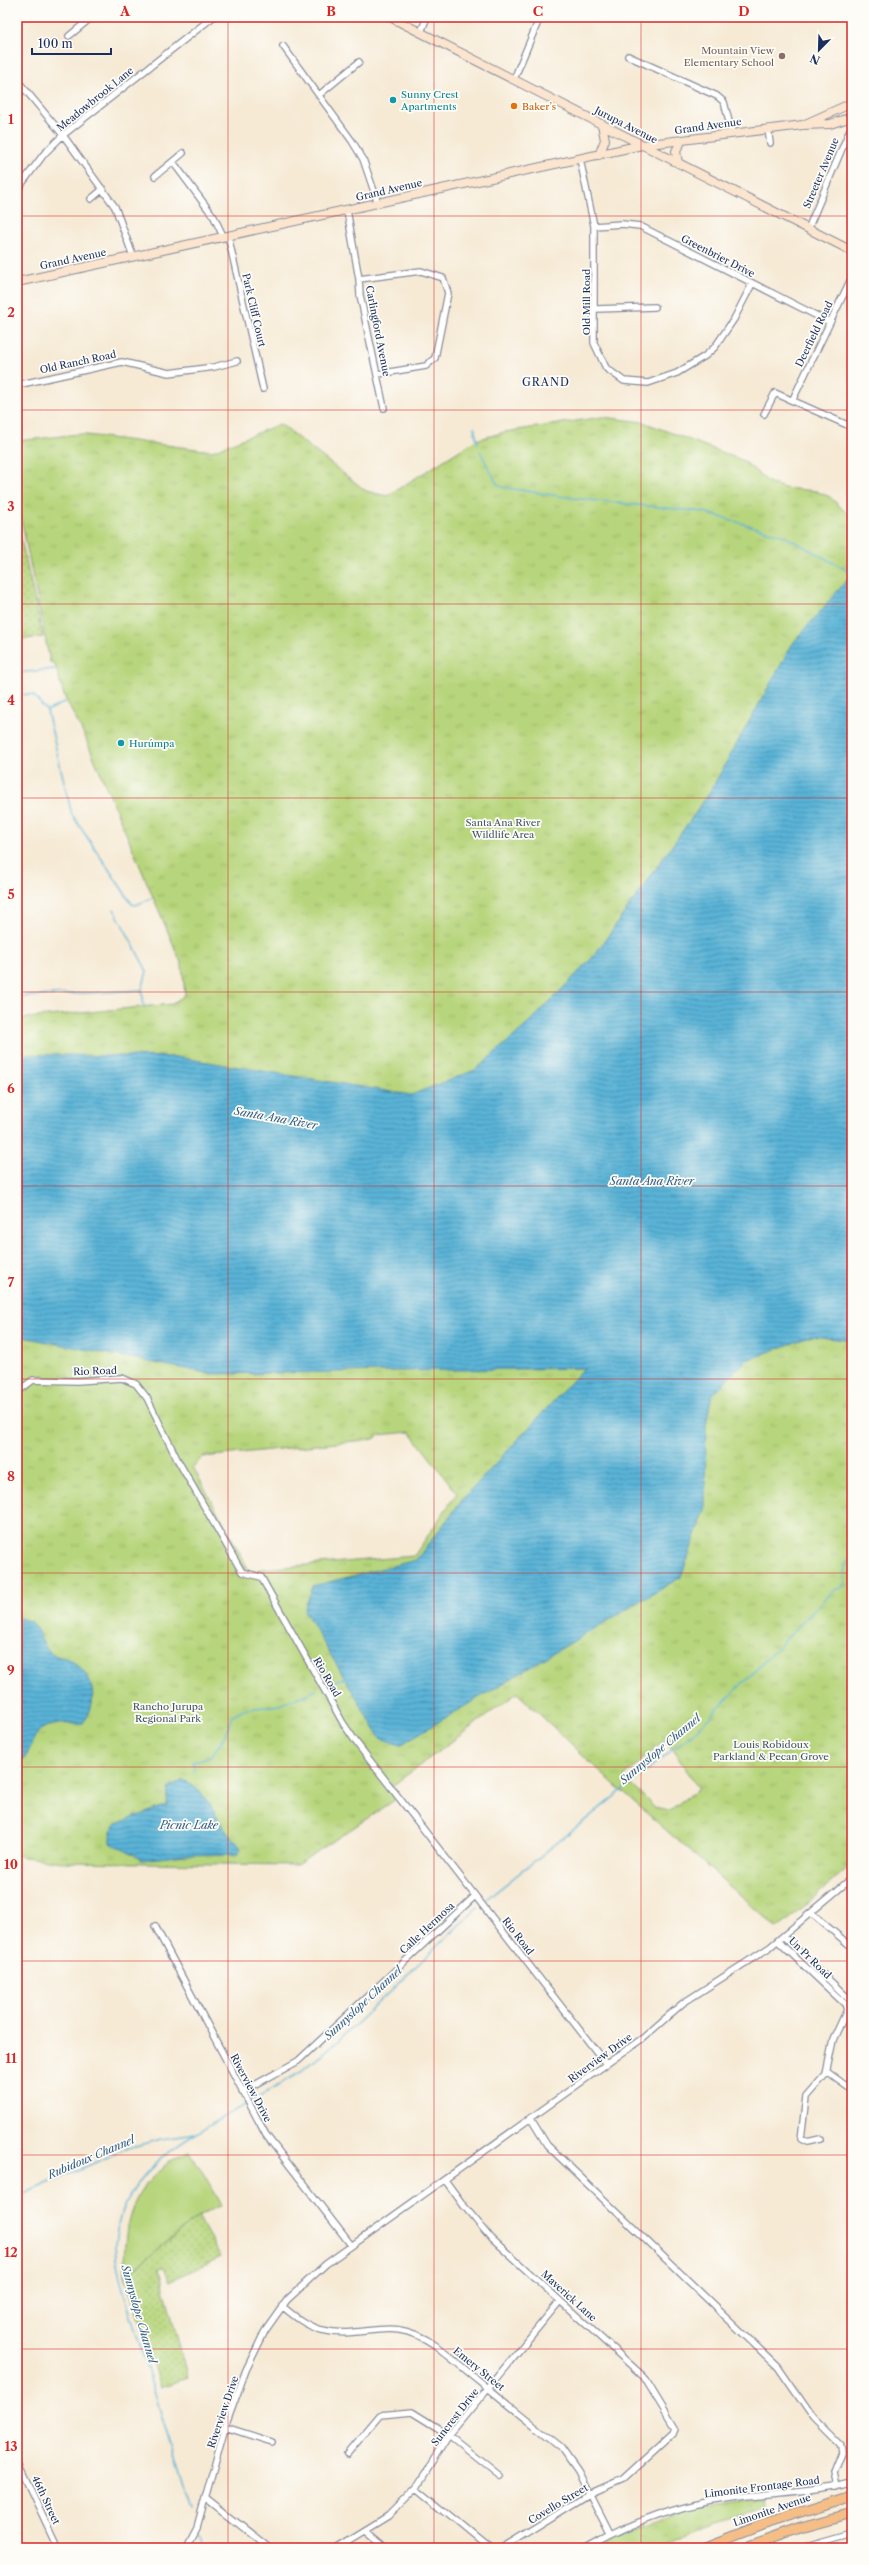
<svg xmlns="http://www.w3.org/2000/svg" width="869" height="2565" viewBox="0 0 869 2565" font-family="'Libre Caslon Text',serif">
  <style>
    .grass { fill: url(#grass-dots); stroke: #69826c }
    .park { fill: url(#park-tufts); stroke: #69826c; fill-rule: evenodd }
    .pitch { fill: #b7d57b; stroke: #69826c }
    .water { fill: url(#water-rules); stroke: #3a729a }
    .lines { fill: none; stroke-linecap: round; stroke-linejoin: round }
    .stream { stroke: #5ab4d7; stroke-width: 1.5 }
    .street-casing { stroke: #888c9a; stroke-width: 8 }
    .secondary-casing { stroke: #888c9a; stroke-width: 10 }
    .primary-casing { stroke: #888c9a; stroke-width: 11 }
    .street { stroke: #fff; stroke-width: 5.5 }
    .secondary { stroke: #fbe5cf; stroke-width: 8 }
    .primary { stroke: #f6be87; stroke-width: 9 }
    .grid { fill: none; stroke: #d62828; stroke-width: 1; stroke-opacity: 0.55 }
    .education-dot { fill: #8d6e63; stroke: #fdfcf7; stroke-width: 1.5 }
    .culture-dot { fill: #0f9aa8; stroke: #fdfcf7; stroke-width: 1.5 }
    .food-dot { fill: #e8710a; stroke: #fdfcf7; stroke-width: 1.5 }
    .labels { text-anchor: middle; dominant-baseline: central; stroke-width: 3.5; stroke-linejoin: round; paint-order: stroke }
    .education-label { font-size: 10px; fill: #785e54; stroke: #fdfcf7; text-anchor: end }
    .culture-label { font-size: 10px; fill: #0d838f; stroke: #fdfcf7; text-anchor: start }
    .street-label { font-size: 10px; fill: #1b2f5e; stroke: #fdfcf7 }
    .food-label { font-size: 10px; fill: #c56008; stroke: #fdfcf7; text-anchor: start }
    .park-label { font-size: 10px; fill: #425865; stroke: #fdfcf7 }
    .neighbourhood-label { font-size: 11px; letter-spacing: 1px; fill: #1b2f5e; stroke: #fdfcf7 }
    .water-label { font-size: 11px; font-style: italic; fill: #315e88; stroke: #fdfcf7 }
    .neatline { fill: none; stroke: #d62828; stroke-width: 1.5 }
    .grid-label { font-size: 13px; text-anchor: middle; font-weight: bold; fill: #d62828 }
  </style>
  <defs>
    <pattern id="grass-dots" width="8" height="8" patternUnits="userSpaceOnUse"><rect width="8" height="8" fill="#b7d57b"/><path d="M2 2h.1M6 6h.1" fill="none" stroke="#9db76d" stroke-width="1.8" stroke-linecap="round"/></pattern>
    <pattern id="park-tufts" width="24" height="20" patternUnits="userSpaceOnUse"><rect width="24" height="20" fill="#b7d57b"/><path d="M3 7l-1-3M5 7V3M7 7l1-3M15 17l-1-3M17 17v-4M19 17l1-3" fill="none" stroke="#9db76d"/></pattern>
    <pattern id="water-rules" width="6" height="5" patternUnits="userSpaceOnUse"><rect width="6" height="5" fill="#5ab4d7"/><path d="M0 2.5h6" fill="none" stroke="#4a93b2"/></pattern>
  </defs>
  <rect width="100%" height="100%" fill="#fdfcf7"/>
  <filter id="ink" filterUnits="userSpaceOnUse"><feTurbulence type="fractalNoise" baseFrequency=".025" numOctaves="2"/><feDisplacementMap in="SourceGraphic" scale="8" xChannelSelector="R" yChannelSelector="G"/><feConvolveMatrix kernelMatrix="1 2 1 2 8 2 1 2 1" color-interpolation-filters="sRGB"/></filter>
  <filter id="wash" filterUnits="userSpaceOnUse"><feTurbulence type="fractalNoise" baseFrequency=".012" numOctaves="4" result="noise"/><feDisplacementMap in="SourceGraphic" scale="16" xChannelSelector="R" yChannelSelector="G"/><feGaussianBlur stdDeviation="0.9" result="paint"/><feColorMatrix in="noise" values="0 0 0 0 0 0 0 0 0 0 0 0 0 0 0 0 0 1.4 0 .05"/><feComposite in="paint" operator="in"/></filter>
  <g filter="url(#wash)">
    <rect width="100%" height="100%" fill="#f6ead5"/>
    <path class="grass" d="M 17,521 L 43,637 L 17,640 Z
      M 198,2217 L 221,2257 L 170,2281 L 164,2268 L 159,2269 L 188,2378 L 160,2387 L 125,2276 Z"/>
    <path class="park" d="M 602,417 L 643,422 L 744,461 L 768,482 L 784,488 L 816,491 L 830,497 L 852,518 L 852,1864 L 778,1929 L 616,1786 L 517,1693 L 388,1789 L 395,1800 L 297,1865 L 63,1862 L 17,1856 L 17,1019 L 172,1004 L 185,995 L 182,965 L 85,737 L 64,696 L 55,664 L 50,662 L 17,499 L 17,443 L 18,441 L 79,434 L 212,451 L 280,424 L 366,491 L 387,496 L 476,440 L 505,432 ZM 410,1432 L 457,1493 L 414,1556 L 261,1569 L 251,1574 L 193,1467 L 203,1457 L 374,1439 L 379,1435 ZM 665,1739 L 699,1788 L 670,1810 L 654,1807 L 624,1777 Z
      M 766,2499 L 765,2506 L 697,2530 L 655,2548 L 592,2548 C 646,2518 705,2504 766,2499 Z"/>
    <path class="pitch" d="M 190,2151 L 222,2205 L 198,2217 L 125,2276 C 121,2220 135,2175 190,2151 Z"/>
    <path class="water" d="M 852,574 L 852,1341 L 812,1336 L 747,1360 L 712,1395 L 706,1425 L 705,1510 L 681,1577 L 400,1745 L 380,1738 L 304,1610 L 313,1586 L 416,1560 L 463,1499 L 584,1368 L 211,1374 L 17,1336 L 17,1054 L 177,1057 L 411,1095 L 475,1070 L 529,1023 L 593,957 L 708,795 L 793,643 Z
      M 19,1618 L 31,1621 C 39,1630 41,1643 50,1652 C 55,1657 64,1657 70,1660 C 95,1674 100,1704 82,1724 C 69,1724 53,1722 42,1729 C 30,1736 31,1760 17,1764 Z
      M 183,1780 C 207,1790 214,1816 229,1835 C 233,1840 238,1842 241,1849 L 238,1854 L 184,1855 L 142,1860 C 130,1850 123,1852 111,1843 L 111,1832 L 116,1824 L 167,1805 L 168,1789 Z"/>
    <g class="lines">
      <path class="stream" d="M 474,427 L 478,444
        M 480,451 L 497,484 L 501,487 L 572,498 L 704,512 L 784,536 L 852,573
        M 17,673 L 55,669
        M 17,694 L 33,695 L 47,711 L 65,702
        M 47,711 L 72,815
        M 73,816 L 132,904 L 136,905 L 152,898
        M 114,909 L 147,971 L 142,990
        M 17,997 L 142,990 L 144,1008
        M 329,1683 L 346,1678
        M 194,1772 L 195,1768 L 193,1762 L 211,1756 L 223,1739 L 234,1714 L 242,1710 L 279,1705 L 317,1690
        M 486,1900 L 697,1730 L 834,1590 L 843,1587 L 845,1583 C 844,1574 843,1562 852,1557
        M 252,2101 L 301,2072 L 338,2041 L 478,1907
        M 17,2197 L 128,2148 L 161,2139 L 195,2134
        M 191,2512 L 123,2290 C 119,2273 113,2254 116,2236 C 126,2166 192,2136 247,2104
        M 200,2540 L 202,2548"/>
    </g>
  </g>
  <g filter="url(#ink)">
    <g class="lines">
      <g class="street-casing">
        <path id="street" d="M 421,32 L 427,17
          M 69,36 L 92,17
          M 283,46 L 352,141 L 363,159 L 378,203
          M 628,56 L 717,96 L 724,102 L 732,133
          M 514,79 L 540,17
          M 17,80 L 63,135 L 115,207 L 133,256
          M 319,95 L 359,62
          M 768,129 L 770,143
          M 580,159 L 594,226 L 594,343 L 606,368 L 624,381 L 648,383 L 677,373 L 705,356 L 715,347 L 734,319 L 752,284
          M 173,162 L 214,217 L 223,236
          M 155,176 L 183,153
          M 17,190 L 44,154 L 63,135 L 213,17
          M 91,199 L 103,189
          M 347,210 L 359,279 L 360,295 L 384,408
          M 594,226 L 622,224 L 640,226 L 829,322
          M 808,229 L 852,125
          M 228,236 L 263,389
          M 359,279 L 421,271 L 443,278 L 448,293 L 435,358 L 426,366 L 378,374
          M 596,309 L 655,307
          M 17,385 L 122,362 L 169,373 L 214,367 L 237,361
          M 793,399 L 852,277
          M 764,414 L 775,393 L 852,427
          M 17,1392 L 33,1380 L 77,1381 L 122,1378 L 136,1384 L 147,1398 L 177,1459 L 242,1572 L 261,1577 L 343,1723 L 358,1745 L 606,2064
          M 811,1913 L 852,1947
          M 155,1926 L 266,2135 L 351,2245
          M 783,1936 L 852,2002
          M 778,1941 L 845,2004 L 847,2010 L 833,2040 L 826,2074 L 806,2097 L 801,2139 L 807,2142 L 820,2139
          M 827,2072 L 852,2090
          M 242,2092 L 298,2061 L 475,1896
          M 531,2119 L 547,2145 L 778,2367 L 814,2419 L 840,2445 L 841,2452 L 833,2472 L 836,2486
          M 445,2180 L 464,2206 L 492,2239 L 644,2377 L 675,2428 L 673,2433 L 623,2479 L 589,2494 L 502,2548
          M 282,2306 C 294,2316 306,2326 322,2330 C 366,2341 388,2313 435,2345 L 561,2447 L 578,2471 L 610,2534
          M 225,2427 L 272,2442
          M 347,2454 L 380,2415 L 412,2412 L 449,2435 L 500,2476
          M 17,2461 L 58,2548
          M 416,2488 L 489,2548
          M 206,2498 L 269,2548
          M 366,2532 L 385,2548
          M 186,2548 L 197,2527 L 225,2427 L 246,2370 L 265,2331 L 287,2300 L 326,2264 L 643,2038 L 683,2003 L 770,1947 L 852,1878
          M 336,2548 L 388,2516 L 416,2488 L 449,2435 L 560,2301
          M 587,2548 C 631,2522 680,2505 731,2498 C 772,2492 812,2492 852,2482
          M 799,2548 L 852,2533"/>
      </g>
      <g class="secondary-casing">
        <path id="secondary" d="M 390,17 L 852,251
          M 803,125 L 852,103
          M 599,155 L 605,140 L 602,124
          M 678,163 L 676,151 L 682,140
          M 17,282 L 642,145 L 803,125 L 830,124 L 852,117"/>
      </g>
      <g class="primary-casing">
        <path id="primary" d="M 700,2548 L 762,2524 L 852,2496
          M 742,2548 L 801,2527 L 852,2513"/>
      </g>
      <use href="#street" class="street"/>
      <use href="#secondary" class="secondary"/>
      <use href="#primary" class="primary"/>
    </g>
  </g>
  <path class="grid" d="M 228,17 L 228,2548M 434,17 L 434,2548M 641,17 L 641,2548M 17,216 L 852,216M 17,410 L 852,410M 17,604 L 852,604M 17,798 L 852,798M 17,992 L 852,992M 17,1186 L 852,1186M 17,1379 L 852,1379M 17,1573 L 852,1573M 17,1767 L 852,1767M 17,1961 L 852,1961M 17,2155 L 852,2155M 17,2349 L 852,2349"/>
  <circle class="education-dot" cx="782" cy="56" r="4"/>
  <g class="culture-dot">
    <circle cx="393" cy="100" r="4"/>
    <circle cx="121" cy="743" r="4"/>
  </g>
  <circle class="food-dot" cx="514" cy="106" r="4"/>
  <g class="labels">
    <g class="education-label">
      <text x="774" y="50">Mountain View<tspan x="774" dy="12">Elementary School</tspan></text>
    </g>
    <g class="culture-label">
      <text x="401" y="94">Sunny Crest<tspan x="401" dy="12">Apartments</tspan></text>
      <text x="129" y="743">Hurúmpa</text>
    </g>
    <g class="street-label">
      <text transform="translate(95 99) rotate(-39)">Meadowbrook Lane</text>
      <text transform="translate(626 125) rotate(27)">Jurupa Avenue</text>
      <text transform="translate(708 126) rotate(-8)">Grand Avenue</text>
      <text transform="translate(821 173) rotate(-67)">Streeter Avenue</text>
      <text transform="translate(389 190) rotate(-13)">Grand Avenue</text>
      <text transform="translate(718 256) rotate(27)">Greenbrier Drive</text>
      <text transform="translate(73 259) rotate(-12)">Grand Avenue</text>
      <text transform="translate(586 302) rotate(-90)">Old Mill Road</text>
      <text transform="translate(254 310) rotate(77)">Park Cliff Court</text>
      <text transform="translate(378 331) rotate(79)">Carlingford Avenue</text>
      <text transform="translate(814 334) rotate(-64)">Deerfield Road</text>
      <text transform="translate(78 362) rotate(-12)">Old Ranch Road</text>
      <text transform="translate(95 1371) rotate(-2)">Rio Road</text>
      <text transform="translate(327 1677) rotate(60)">Rio Road</text>
      <text transform="translate(427 1928) rotate(-43)">Calle Hermosa</text>
      <text transform="translate(518 1936) rotate(52)">Rio Road</text>
      <text transform="translate(810 1958) rotate(44)">Un Pr Road</text>
      <text transform="translate(600 2058) rotate(-36)">Riverview Drive</text>
      <text transform="translate(251 2088) rotate(62)">Riverview Drive</text>
      <text transform="translate(569 2296) rotate(42)">Maverick Lane</text>
      <text transform="translate(479 2369) rotate(39)">Emery Street</text>
      <text transform="translate(223 2412) rotate(-71)">Riverview Drive</text>
      <text transform="translate(455 2417) rotate(-52)">Suncrest Drive</text>
      <text transform="translate(762 2487) rotate(-7)">Limonite Frontage Road</text>
      <text transform="translate(46 2500) rotate(65)">46th Street</text>
      <text transform="translate(558 2504) rotate(-31)">Covello Street</text>
      <text transform="translate(772 2510) rotate(-19)">Limonite Avenue</text>
    </g>
    <g class="food-label">
      <text x="522" y="106">Baker’s</text>
    </g>
    <g class="park-label">
      <text x="503" y="822">Santa Ana River<tspan x="503" dy="12">Wildlife Area</tspan></text>
      <text x="168" y="1706">Rancho Jurupa<tspan x="168" dy="12">Regional Park</tspan></text>
      <text x="771" y="1744">Louis Robidoux<tspan x="771" dy="12">Parkland &amp; Pecan Grove</tspan></text>
    </g>
    <g class="neighbourhood-label">
      <text x="546" y="382">GRAND</text>
    </g>
    <g class="water-label">
      <text transform="translate(276 1118) rotate(10)">Santa Ana River</text>
      <text x="652" y="1181">Santa Ana River</text>
      <text transform="translate(660 1749) rotate(-40)">Sunnyslope Channel</text>
      <text x="189" y="1825">Picnic Lake</text>
      <text transform="translate(363 2003) rotate(-43)">Sunnyslope Channel</text>
      <text transform="translate(91 2157) rotate(-23)">Rubidoux Channel</text>
      <text transform="translate(139 2314) rotate(74)">Sunnyslope Channel</text>
    </g>
  </g>
  <rect width="869" height="2565" fill="none" stroke="#fdfcf7" stroke-width="44"/>
  <g transform="translate(819 50) rotate(203)" stroke="#fdfcf7" stroke-width="3" paint-order="stroke">
  <path d="M0-3L7 15L0 10L-7 15Z" fill="#1b2f5e"/>
  <text y="-6" font-size="11" font-weight="bold" text-anchor="middle" fill="#1b2f5e">N</text>
  </g>
  <path d="M32 48v6h79v-6" fill="none" stroke="#1b2f5e" stroke-width="2"/>
  <text x="38" y="48" font-size="12" fill="#1b2f5e" stroke="#fdfcf7" stroke-width="3" paint-order="stroke">100 m</text>
  <rect x="22" y="22" width="825" height="2521" class="neatline"/>
  <g class="grid-label">
    <text x="125" y="16">A</text>
    <text x="331" y="16">B</text>
    <text x="538" y="16">C</text>
    <text x="744" y="16">D</text>
    <text x="11" y="124">1</text>
    <text x="11" y="317">2</text>
    <text x="11" y="511">3</text>
    <text x="11" y="705">4</text>
    <text x="11" y="899">5</text>
    <text x="11" y="1093">6</text>
    <text x="11" y="1287">7</text>
    <text x="11" y="1481">8</text>
    <text x="11" y="1675">9</text>
    <text x="11" y="1869">10</text>
    <text x="11" y="2063">11</text>
    <text x="11" y="2257">12</text>
    <text x="11" y="2451">13</text>
  </g>
</svg>
